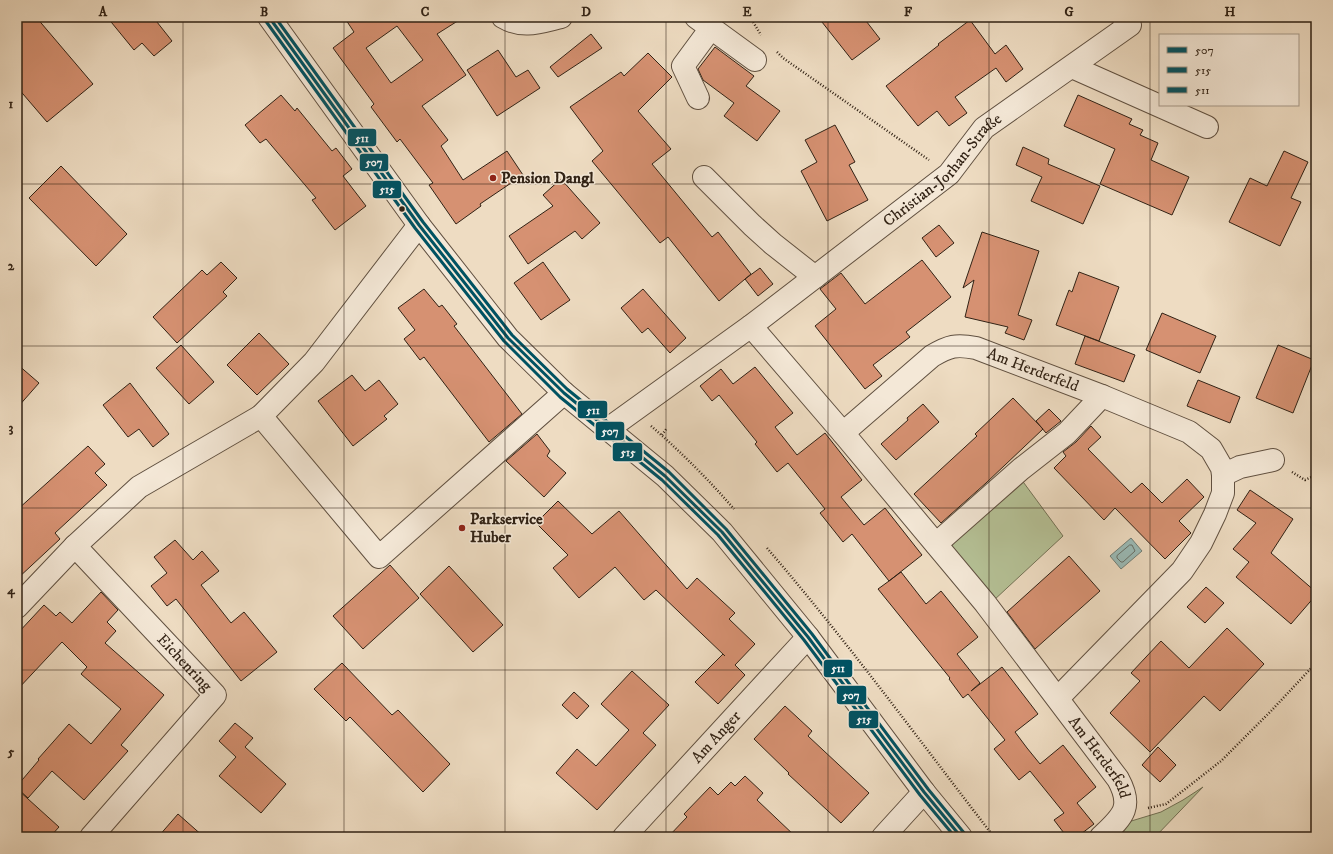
<svg xmlns="http://www.w3.org/2000/svg" width="1333" height="854" viewBox="0 0 1333 854" font-family="'IM FELL DW Pica',serif">
  <style>
    .green { fill: #b5c196; stroke: #737256 }
    .water { fill: #9abbb7; stroke: #707e76 }
    .lines { fill: none; stroke-linecap: round; stroke-linejoin: round }
    .shore { stroke: #666e66; stroke-width: 1 }
    .building { fill: #d69172; stroke: #312215; fill-rule: evenodd }
    .minor-casing { stroke: #605040; stroke-width: 24 }
    .path { stroke: #312215; stroke-width: 2.5; stroke-dasharray: 1 2; stroke-linecap: butt }
    .minor { stroke: #f4e8d7; stroke-width: 22 }
    .bus-1-casing { stroke: #f4e8d7; stroke-width: 6 }
    .bus-2-casing { stroke: #f4e8d7; stroke-width: 6 }
    .bus-3-casing { stroke: #f4e8d7; stroke-width: 6 }
    .bus-1 { stroke: #005262; stroke-width: 3 }
    .bus-2 { stroke: #005262; stroke-width: 3 }
    .bus-3 { stroke: #005262; stroke-width: 3 }
    .grid { fill: none; stroke: #312215; stroke-width: 1; stroke-opacity: 0.55 }
    .poi-dot { fill: #8f2418; stroke: #f4e8d7; stroke-width: 1.5 }
    .bus-dot { fill: #312215; stroke: #f4e8d7; stroke-width: 1.5 }
    .labels { text-anchor: middle; dominant-baseline: central; stroke-width: 3; stroke-linejoin: round; paint-order: stroke }
    .street-label { font-size: 16px; fill: #312215; stroke: #f4e8d7 }
    .poi-label { font-size: 16px; font-weight: bold; fill: #312215; stroke: #f4e8d7; text-anchor: start }
    .line-badge { stroke: #f4e8d7; stroke-width: 1.5 }
    .badge-label { font-size: 11px; text-anchor: middle; font-weight: bold; fill: #fff }
    .neatline { fill: none; stroke: #312215; stroke-width: 1.5 }
    .grid-label { font-size: 13px; text-anchor: middle; font-weight: bold; fill: #312215 }
  </style>
  <rect width="100%" height="100%" fill="#eedcc2"/>
  <filter id="stains"><feTurbulence type="fractalNoise" baseFrequency=".005" numOctaves="4"/><feColorMatrix values="0 0 0 0 .2 0 0 0 0 .09 0 0 0 0 .02 0 0 0 .5 -.17"/></filter>
  <radialGradient id="worn" r=".72"><stop offset=".6" stop-color="#630" stop-opacity="0"/><stop offset="1" stop-color="#630" stop-opacity=".3"/></radialGradient>
  <path class="green" d="M 1021,479 L 1063,536 L 993,601 L 952,546 L 951,540 Z
    M 1203,787 L 1155,837 L 1114,837 L 1128,822 L 1161,812 L 1183,800 Z"/>
  <path class="water" d="M 1131,538 L 1142,551 L 1121,569 L 1110,556 Z"/>
  <g class="lines">
    <path class="shore" d="M 1130,545 L 1132,545 L 1135,551 L 1123,562 L 1121,562 L 1117,558 L 1117,556 Z"/>
  </g>
  <path class="building" d="M 17,17 L 36,17 L 93,84 L 47,122 L 17,87 Z
    M 107,17 L 153,17 L 172,41 L 154,56 L 142,43 L 134,50 Z
    M 344,17 L 464,17 L 437,34 L 466,75 L 422,106 L 448,140 L 441,146 L 463,180 L 507,151 L 523,175 L 480,204 L 481,206 L 456,224 L 429,185 L 433,183 L 400,139 L 397,142 L 371,107 L 374,104 L 333,48 L 354,32 ZM 397,26 L 423,60 L 391,83 L 366,48 Z
    M 818,17 L 863,17 L 880,39 L 852,60 Z
    M 970,20 L 995,54 L 1006,45 L 1023,69 L 1006,82 L 996,68 L 955,97 L 967,113 L 949,126 L 937,111 L 918,126 L 886,86 L 939,45 L 938,44 Z
    M 591,34 L 602,48 L 558,77 L 550,67 Z
    M 715,47 L 754,76 L 746,86 L 780,111 L 757,141 L 724,116 L 734,103 L 703,80 L 698,69 Z
    M 498,50 L 516,77 L 528,70 L 540,88 L 497,116 L 467,70 Z
    M 648,53 L 672,77 L 638,111 L 671,149 L 652,164 L 712,237 L 718,232 L 751,274 L 719,301 L 668,237 L 660,243 L 592,161 L 603,151 L 570,107 L 621,72 L 624,76 Z
    M 281,95 L 295,111 L 297,108 L 332,151 L 336,148 L 352,169 L 343,176 L 366,206 L 335,230 L 312,200 L 316,198 L 266,139 L 260,143 L 245,125 Z
    M 1078,95 L 1132,119 L 1129,124 L 1143,130 L 1140,135 L 1158,143 L 1151,160 L 1189,177 L 1172,215 L 1100,184 L 1115,149 L 1064,126 Z
    M 835,125 L 855,162 L 849,165 L 868,200 L 827,221 L 801,171 L 817,162 L 805,140 Z
    M 1023,147 L 1049,159 L 1048,164 L 1100,186 L 1083,224 L 1031,201 L 1042,177 L 1016,165 Z
    M 1284,151 L 1308,162 L 1291,198 L 1301,202 L 1280,246 L 1229,222 L 1250,178 L 1267,186 Z
    M 61,166 L 127,234 L 96,266 L 29,198 Z
    M 561,179 L 600,223 L 582,239 L 575,231 L 528,264 L 509,236 L 553,206 L 543,195 Z
    M 939,225 L 954,243 L 936,257 L 922,238 Z
    M 982,232 L 1039,251 L 1018,315 L 1032,320 L 1024,340 L 1005,333 L 1008,327 L 965,317 L 974,280 L 963,288 Z
    M 922,260 L 951,297 L 906,332 L 910,337 L 873,365 L 882,376 L 865,389 L 815,326 L 836,309 L 820,289 L 841,273 L 865,304 Z
    M 221,262 L 237,278 L 223,292 L 227,296 L 177,343 L 153,317 L 202,270 L 207,275 Z
    M 543,262 L 570,300 L 541,320 L 514,283 Z
    M 760,268 L 773,284 L 758,296 L 745,279 Z
    M 1079,272 L 1119,287 L 1099,341 L 1056,325 L 1069,290 L 1072,292 Z
    M 424,289 L 439,307 L 442,305 L 457,324 L 454,326 L 522,414 L 489,442 L 424,357 L 420,360 L 404,339 L 415,330 L 398,308 Z
    M 643,289 L 686,338 L 670,353 L 648,328 L 642,333 L 621,308 Z
    M 1162,313 L 1216,336 L 1200,373 L 1146,350 Z
    M 259,333 L 289,364 L 257,395 L 227,365 Z
    M 1085,336 L 1135,355 L 1124,382 L 1075,364 Z
    M 181,345 L 214,382 L 189,404 L 156,368 Z
    M 1278,345 L 1314,360 L 1293,413 L 1256,398 Z
    M 17,364 L 39,383 L 17,408 Z
    M 755,367 L 793,413 L 775,427 L 797,455 L 825,433 L 862,480 L 841,497 L 864,525 L 885,508 L 922,555 L 889,581 L 901,572 L 926,604 L 941,591 L 978,637 L 957,654 L 980,683 L 971,691 L 1002,667 L 1038,714 L 1015,732 L 1027,748 L 1040,764 L 1063,745 L 1096,787 L 1077,803 L 1094,824 L 1077,837 L 1067,837 L 1054,820 L 1064,813 L 1030,771 L 1019,780 L 994,749 L 1005,740 L 968,694 L 963,698 L 949,679 L 950,678 L 878,589 L 889,581 L 852,534 L 843,542 L 820,513 L 825,509 L 788,463 L 777,472 L 755,444 L 757,442 L 719,395 L 712,401 L 700,386 L 721,369 L 733,384 Z
    M 352,375 L 365,391 L 379,380 L 398,404 L 384,416 L 387,419 L 353,446 L 318,401 Z
    M 1198,380 L 1240,397 L 1230,423 L 1187,406 Z
    M 130,383 L 169,434 L 153,447 L 139,429 L 128,437 L 103,405 Z
    M 1013,398 L 1043,429 L 986,483 L 941,523 L 914,494 L 977,436 L 975,434 Z
    M 923,404 L 939,422 L 896,460 L 881,444 L 908,420 L 907,418 Z
    M 1049,409 L 1061,421 L 1046,433 L 1036,421 Z
    M 1091,426 L 1101,437 L 1088,449 L 1131,493 L 1142,483 L 1162,503 L 1187,479 L 1204,497 L 1179,521 L 1191,533 L 1165,559 L 1115,508 L 1104,520 L 1054,468 L 1066,456 L 1063,452 L 1076,442 Z
    M 537,434 L 550,451 L 547,456 L 566,473 L 544,497 L 506,461 Z
    M 88,446 L 105,464 L 95,473 L 107,485 L 55,533 L 60,539 L 17,579 L 17,510 Z
    M 1250,490 L 1293,519 L 1271,553 L 1316,592 L 1316,595 L 1291,624 L 1236,577 L 1249,562 L 1233,549 L 1256,523 L 1237,510 Z
    M 558,501 L 592,534 L 619,511 L 687,589 L 697,578 L 735,613 L 729,619 L 755,644 L 735,665 L 745,675 L 718,704 L 695,682 L 723,654 L 725,656 L 656,590 L 644,600 L 615,567 L 579,598 L 553,568 L 568,555 L 536,523 Z
    M 175,540 L 193,560 L 202,551 L 219,571 L 201,585 L 231,623 L 244,612 L 277,652 L 241,681 L 176,599 L 167,606 L 151,586 L 167,573 L 154,557 Z
    M 1069,556 L 1100,591 L 1035,649 L 1007,612 Z
    M 390,565 L 419,598 L 363,649 L 333,616 Z
    M 449,566 L 503,625 L 473,652 L 420,594 Z
    M 1206,587 L 1224,603 L 1205,623 L 1187,607 Z
    M 101,592 L 118,610 L 107,622 L 116,631 L 105,643 L 164,695 L 121,745 L 128,751 L 84,800 L 52,771 L 28,798 L 17,788 L 17,786 L 39,760 L 38,759 L 69,724 L 91,744 L 121,709 L 81,674 L 87,667 L 62,642 L 17,690 L 17,634 L 44,605 L 56,616 L 60,612 L 72,623 Z
    M 1227,628 L 1264,664 L 1220,711 L 1204,696 L 1150,752 L 1110,713 L 1140,681 L 1131,673 L 1161,641 L 1189,668 Z
    M 342,663 L 392,715 L 398,710 L 450,764 L 423,792 L 350,717 L 346,721 L 314,689 Z
    M 632,671 L 669,705 L 643,733 L 656,745 L 597,810 L 556,773 L 577,749 L 596,766 L 629,730 L 601,704 Z
    M 574,692 L 589,706 L 577,719 L 562,705 Z
    M 785,706 L 812,731 L 808,736 L 869,793 L 841,823 L 788,774 L 789,773 L 754,739 Z
    M 235,723 L 253,738 L 245,747 L 286,784 L 261,813 L 219,776 L 236,757 L 219,741 Z
    M 1158,747 L 1176,765 L 1160,782 L 1142,765 Z
    M 745,776 L 763,793 L 757,800 L 796,837 L 668,837 L 687,817 L 684,814 L 710,787 L 718,795 L 731,782 L 735,786 Z
    M 17,789 L 59,827 L 50,837 L 17,837 Z
    M 178,814 L 204,837 L 158,837 Z"/>
  <g class="lines">
    <g class="minor-casing">
      <g id="minor">
        <path d="M 269,17 L 419,225 L 508,338 L 564,393 L 665,476 L 722,532 L 808,637 L 924,792 L 961,837"/>
        <path d="M 503,17 C 523,29 540,22 561,17"/>
        <path d="M 696,17 L 755,60"/>
        <path d="M 1072,67 L 1207,127"/>
        <path d="M 698,98 L 683,66 L 711,28"/>
        <path d="M 704,177 L 752,225 L 773,244 L 815,277"/>
        <path id="s1" d="M 751,326 L 843,433 L 985,603 L 1118,779 C 1134,808 1122,817 1101,837"/>
        <path d="M 261,416 L 379,557 L 564,393"/>
        <path id="s2" d="M 608,429 L 751,326 L 949,174 L 984,128 L 1130,25 L 1123,17"/>
        <path id="s3" d="M 843,433 L 932,356 C 949,346 956,344 976,348 L 1102,396 L 1189,432 L 1211,449 L 1222,468 L 1223,475 L 1223,493 L 1215,514 L 1201,543 L 1182,571 L 1058,698"/>
        <path d="M 1223,475 L 1240,467 L 1273,460"/>
        <path d="M 936,544 L 1021,469 L 1067,433 L 1102,396"/>
        <path id="s4" d="M 75,546 L 215,695 L 91,837"/>
        <path d="M 17,607 L 75,546 L 139,487 L 261,416 L 314,362 L 419,225"/>
        <path id="s5" d="M 624,837 L 808,637"/>
        <path d="M 883,837 L 924,792"/>
      </g>
    </g>
    <path class="path" d="M 750,17 L 761,35
      M 777,52 L 783,58 L 929,160
      M 651,426 C 681,452 708,479 734,509
      M 662,435 L 667,428
      M 1292,472 L 1305,480 L 1316,475
      M 767,548 C 847,641 919,740 994,837
      M 1148,808 L 1166,804 L 1221,761 L 1271,711 L 1316,663"/>
    <use href="#minor" class="minor"/>
    <g class="bus-1-casing">
      <path id="bus-1" d="M 269,17 L 419,225 L 508,338 L 564,393 L 665,476 L 722,532 L 808,637 L 924,792 L 961,837"/>
    </g>
    <g class="bus-2-casing">
      <path id="bus-2" d="M 265,20 L 415,228 L 504,341 L 560,397 L 662,480 L 718,535 L 804,640 L 920,795 L 955,837"/>
    </g>
    <g class="bus-3-casing">
      <path id="bus-3" d="M 275,17 L 423,222 L 512,335 L 567,389 L 669,472 L 726,529 L 812,634 L 928,789 L 965,834"/>
    </g>
    <use href="#bus-1" class="bus-1"/>
    <use href="#bus-2" class="bus-2"/>
    <use href="#bus-3" class="bus-3"/>
  </g>
  <path class="grid" d="M 183,17 L 183,837M 344,17 L 344,837M 505,17 L 505,837M 666,17 L 666,837M 828,17 L 828,837M 989,17 L 989,837M 1150,17 L 1150,837M 17,184 L 1316,184M 17,346 L 1316,346M 17,508 L 1316,508M 17,670 L 1316,670"/>
  <g class="poi-dot">
    <circle cx="493" cy="178" r="4"/>
    <circle cx="462" cy="528" r="4"/>
  </g>
  <circle class="bus-dot" cx="402" cy="209" r="3.5"/>
  <g class="labels">
    <g class="street-label">
      <text stroke="none"><textPath href="#s2" startOffset="424">Christian-Jorhan-Straße</textPath></text>
      <text stroke="none"><textPath href="#s3" startOffset="225">Am Herderfeld</textPath></text>
      <text stroke="none"><textPath href="#s4" startOffset="160">Eichenring</textPath></text>
      <text stroke="none"><textPath href="#s5" startOffset="136">Am Anger</textPath></text>
      <text stroke="none"><textPath href="#s1" startOffset="555">Am Herderfeld</textPath></text>
    </g>
    <g class="poi-label">
      <text x="501" y="178">Pension Dangl</text>
      <text x="470" y="519">Parkservice<tspan x="470" dy="18">Huber</tspan></text>
    </g>
  </g>
  <g class="line-badge">
    <rect x="347" y="128" width="30" height="19" rx="4" fill="#005262"/>
    <rect x="359" y="153" width="30" height="19" rx="4" fill="#005262"/>
    <rect x="372" y="180" width="30" height="19" rx="4" fill="#005262"/>
    <rect x="577" y="400" width="31" height="19" rx="4" fill="#005262"/>
    <rect x="595" y="421" width="30" height="20" rx="4" fill="#005262"/>
    <rect x="612" y="442" width="31" height="20" rx="4" fill="#005262"/>
    <rect x="823" y="659" width="30" height="19" rx="4" fill="#005262"/>
    <rect x="836" y="685" width="31" height="20" rx="4" fill="#005262"/>
    <rect x="848" y="710" width="31" height="19" rx="4" fill="#005262"/>
  </g>
  <g class="badge-label">
    <text x="362" y="142">511</text>
    <text x="374" y="166">507</text>
    <text x="387" y="193">515</text>
    <text x="593" y="414">511</text>
    <text x="610" y="435">507</text>
    <text x="628" y="456">515</text>
    <text x="838" y="672">511</text>
    <text x="851" y="699">507</text>
    <text x="864" y="723">515</text>
  </g>
  <rect width="1333" height="854" fill="none" stroke="#eedcc2" stroke-width="44"/>
  <rect x="1159" y="34" width="140" height="72" fill="#f4e8d7" stroke="#a69989"/>
  <rect x="1167" y="47" width="20" height="6" fill="#005262" stroke="#a69989"/>
  <text x="1195" y="54" font-size="12" fill="#312215">507</text>
  <rect x="1167" y="67" width="20" height="6" fill="#005262" stroke="#a69989"/>
  <text x="1195" y="74" font-size="12" fill="#312215">515</text>
  <rect x="1167" y="87" width="20" height="6" fill="#005262" stroke="#a69989"/>
  <text x="1195" y="94" font-size="12" fill="#312215">511</text>
  <rect x="22" y="22" width="1289" height="810" class="neatline"/>
  <g class="grid-label">
    <text x="103" y="16">A</text>
    <text x="264" y="16">B</text>
    <text x="425" y="16">C</text>
    <text x="586" y="16">D</text>
    <text x="747" y="16">E</text>
    <text x="908" y="16">F</text>
    <text x="1069" y="16">G</text>
    <text x="1230" y="16">H</text>
    <text x="11" y="108">1</text>
    <text x="11" y="270">2</text>
    <text x="11" y="432">3</text>
    <text x="11" y="594">4</text>
    <text x="11" y="756">5</text>
  </g>
  <rect width="100%" height="100%" filter="url(#stains)"/>
  <rect width="100%" height="100%" fill="url(#worn)"/>
</svg>
